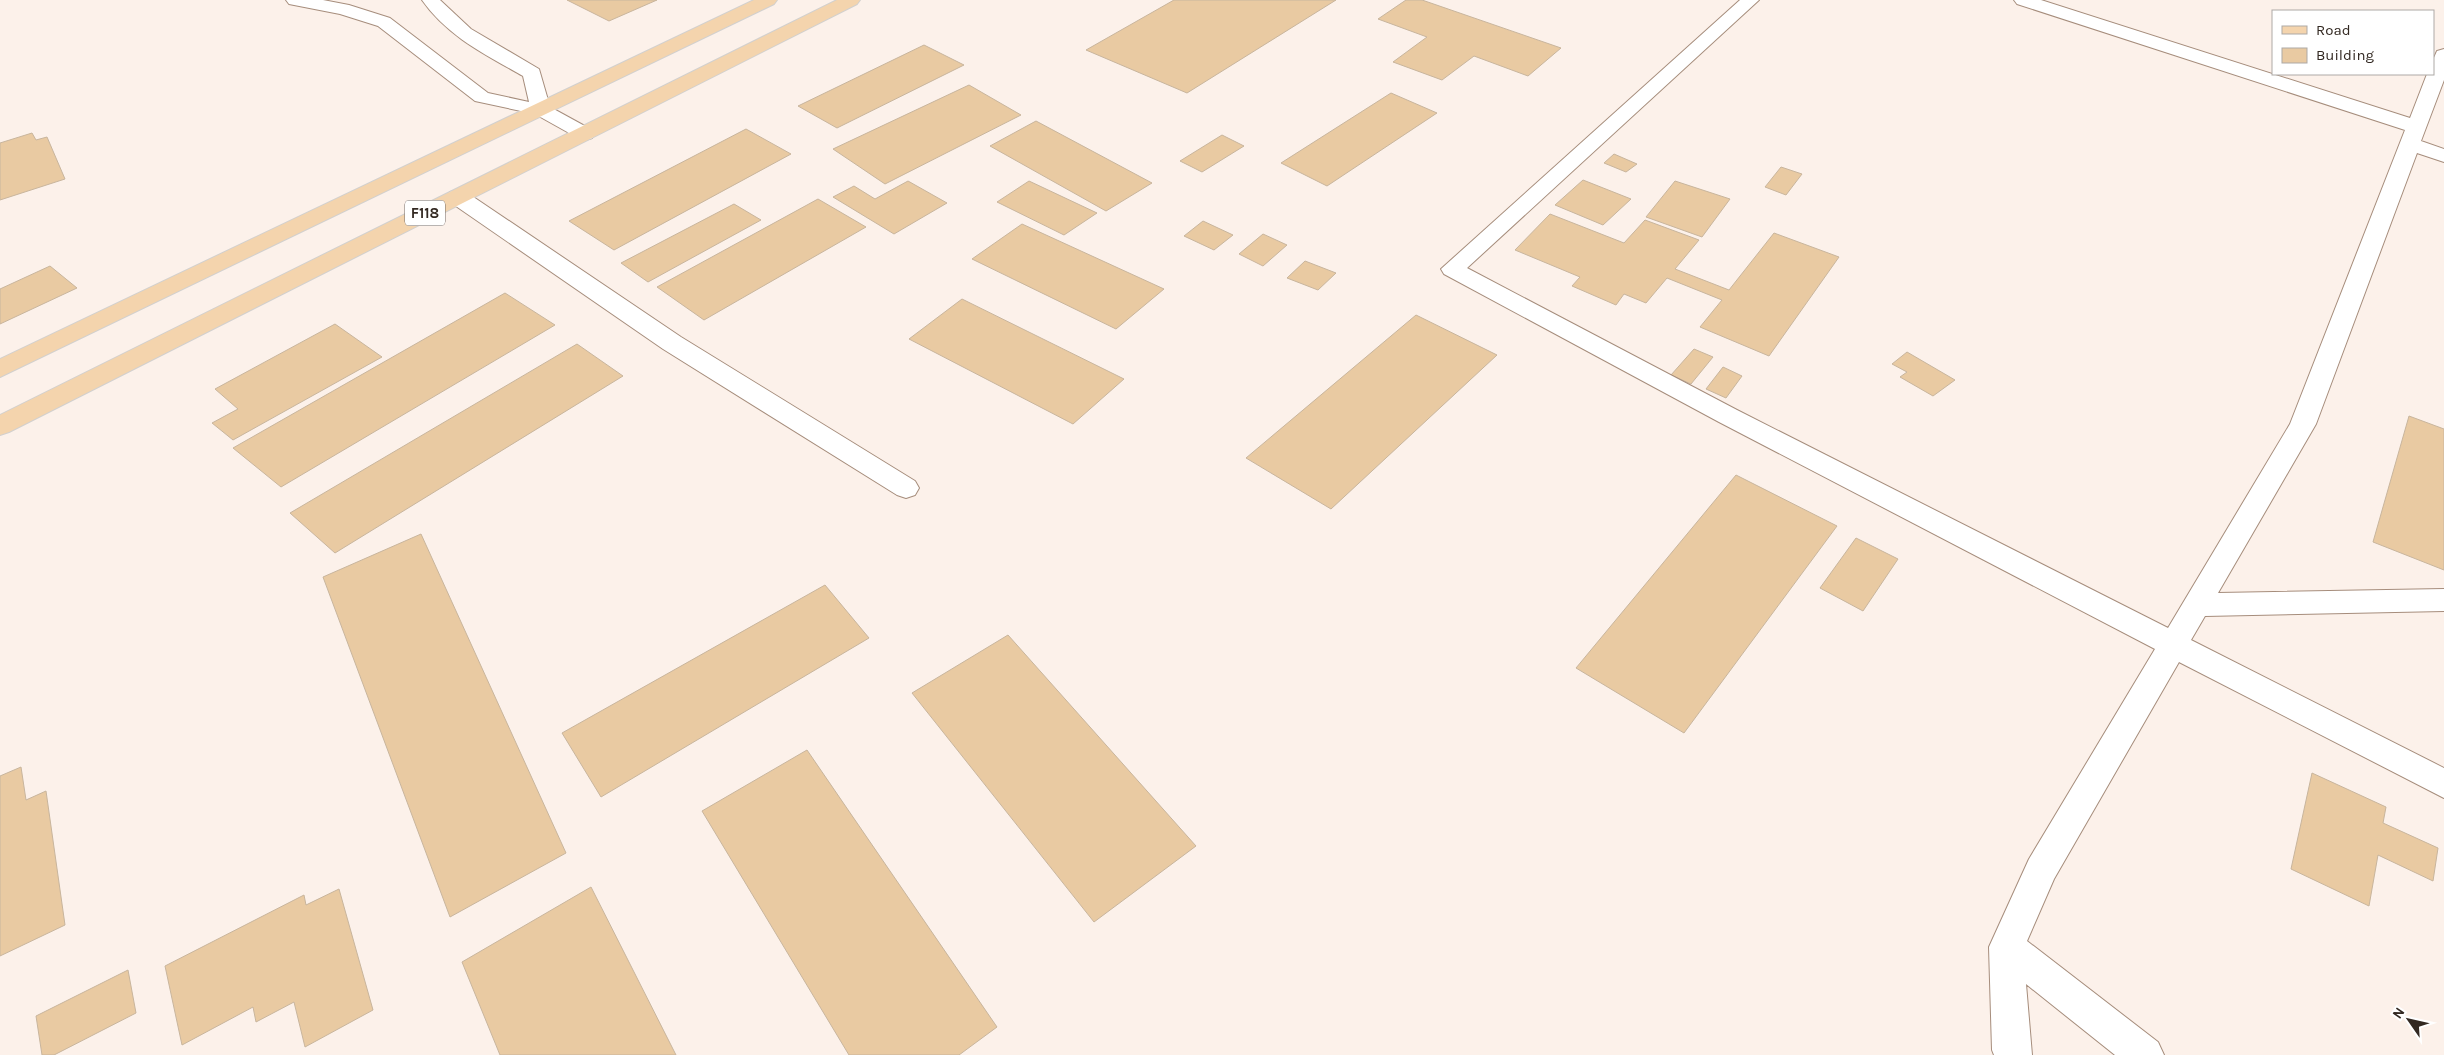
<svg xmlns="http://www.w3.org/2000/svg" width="2444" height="1055" viewBox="0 0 2444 1055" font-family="Karla,sans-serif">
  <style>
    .building { fill: #e9caa2; stroke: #c8b59d }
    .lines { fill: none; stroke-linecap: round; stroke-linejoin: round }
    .minor-casing { stroke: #a68d7c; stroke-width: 2 }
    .major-casing { stroke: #d2d0ce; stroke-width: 2 }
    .minor { fill: #fff; fill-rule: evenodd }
    .major { fill: #f4d4ad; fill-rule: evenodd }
    .labels { text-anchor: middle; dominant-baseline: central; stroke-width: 4; stroke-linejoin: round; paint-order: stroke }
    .shield { fill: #fff; stroke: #706864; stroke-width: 1 }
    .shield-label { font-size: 15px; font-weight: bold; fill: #322821 }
  </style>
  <rect width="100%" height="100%" fill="#fcf1ea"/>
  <path class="building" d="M 567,0 L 657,0 L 609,21 Z
    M 1174,0 L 1336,0 L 1187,93 L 1086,50 Z
    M 1406,0 L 1422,0 L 1561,48 L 1528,76 L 1474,56 L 1442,80 L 1393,62 L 1427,37 L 1378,19 Z
    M 924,45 L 964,65 L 837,128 L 798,106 Z
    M 969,85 L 1021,115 L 885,184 L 833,149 Z
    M 1391,93 L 1437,113 L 1327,186 L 1281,163 Z
    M 1036,121 L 1152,183 L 1106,211 L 990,146 Z
    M 746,129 L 791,154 L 614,250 L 569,221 Z
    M 32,133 L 36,140 L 47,137 L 65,179 L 0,200 L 0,143 Z
    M 1222,135 L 1244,146 L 1202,172 L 1180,161 Z
    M 1614,154 L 1637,164 L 1626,172 L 1604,163 Z
    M 1781,167 L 1802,174 L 1786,195 L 1765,187 Z
    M 1583,180 L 1631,199 L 1603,225 L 1555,205 Z
    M 908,181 L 947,203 L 894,234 L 833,197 L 854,186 L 875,199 Z
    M 1029,181 L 1097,213 L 1064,235 L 997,202 Z
    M 1675,181 L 1730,199 L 1702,237 L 1646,217 Z
    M 818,199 L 866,227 L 704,320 L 657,287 Z
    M 734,204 L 761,220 L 648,282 L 621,263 Z
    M 1550,214 L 1624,243 L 1645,220 L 1699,240 L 1675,269 L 1729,290 L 1774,233 L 1839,257 L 1769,356 L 1700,327 L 1722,300 L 1667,278 L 1646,303 L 1624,294 L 1616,305 L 1572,286 L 1580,277 L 1515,250 Z
    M 1203,221 L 1233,235 L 1214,250 L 1184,236 Z
    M 1022,224 L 1164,289 L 1116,329 L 972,259 Z
    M 1263,234 L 1287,245 L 1263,266 L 1239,254 Z
    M 1305,261 L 1336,273 L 1318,290 L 1287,278 Z
    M 50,266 L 77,288 L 0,324 L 0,289 Z
    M 505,293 L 555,325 L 281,487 L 233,448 Z
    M 962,299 L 1124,379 L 1073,424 L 909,339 Z
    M 1416,315 L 1497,355 L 1331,509 L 1246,458 Z
    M 335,324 L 382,357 L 233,440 L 212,423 L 238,409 L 215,389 Z
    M 577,344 L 623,376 L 335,553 L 290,513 Z
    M 1694,349 L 1713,357 L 1691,384 L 1671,375 Z
    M 1907,352 L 1955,380 L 1933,396 L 1900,377 L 1907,372 L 1892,364 Z
    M 1723,367 L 1742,376 L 1726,398 L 1706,389 Z
    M 2409,416 L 2444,429 L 2444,570 L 2373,542 Z
    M 1736,475 L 1837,526 L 1684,733 L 1576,668 Z
    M 421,534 L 566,853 L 450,917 L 323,577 Z
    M 1856,538 L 1898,559 L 1863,611 L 1820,588 Z
    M 825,585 L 869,638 L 601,797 L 562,733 Z
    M 1008,635 L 1196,846 L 1094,922 L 912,693 Z
    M 807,750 L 997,1027 L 959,1055 L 849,1055 L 702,811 Z
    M 21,767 L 26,800 L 46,791 L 65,925 L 0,956 L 0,776 Z
    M 2312,773 L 2386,807 L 2383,823 L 2438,848 L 2433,881 L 2378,855 L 2369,906 L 2291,869 Z
    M 591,887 L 676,1055 L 500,1055 L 462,962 Z
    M 339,889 L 373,1010 L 305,1047 L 294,1002 L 256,1022 L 253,1007 L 182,1045 L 165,966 L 304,895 L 306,905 Z
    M 128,970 L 136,1013 L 54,1055 L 42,1055 L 36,1016 Z"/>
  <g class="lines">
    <g class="minor-casing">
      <path id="minor" d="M 286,0 L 323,0 L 349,5 L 390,18 L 488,93 L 529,102 L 523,76 C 486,55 447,36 422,0 L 440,0 L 471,29 L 539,69 L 550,107 L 592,130 L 595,134 L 592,138 L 585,140 L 578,138 L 535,114 L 475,101 L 378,26 L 340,14 L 289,4 Z
        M 1740,0 L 1759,0 L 1467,268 L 1737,410 L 2168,628 L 2290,424 L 2405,130 L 2017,4 L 2014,0 L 2041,0 L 2410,118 L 2427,74 L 2433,74 L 2433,60 L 2437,51 L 2444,49 L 2444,80 L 2421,141 L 2444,149 L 2444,162 L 2417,153 L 2316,424 L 2218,593 L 2444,589 L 2444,611 L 2205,616 L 2191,640 L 2444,768 L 2444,798 L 2179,662 L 2054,879 L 2027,941 L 2158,1042 L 2164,1055 L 2115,1055 L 2026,984 L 2032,1055 L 1994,1055 L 1992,1050 L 1989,947 L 2029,859 L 2155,649 L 1719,422 L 1444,274 L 1441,269 Z
        M 458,191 L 466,192 L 681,337 L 915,481 L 919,488 L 915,495 L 906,498 L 897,495 L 663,349 L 450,202 L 447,197 L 450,192 Z"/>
    </g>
    <g class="major-casing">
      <path id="major" d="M 754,0 L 777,0 L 774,4 L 0,377 L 0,359 Z
        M 837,0 L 860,0 L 857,4 L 9,432 L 0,435 L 0,415 Z"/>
    </g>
    <use href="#minor" class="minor"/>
    <use href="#major" class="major"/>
  </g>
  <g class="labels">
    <rect class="shield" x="405" y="200.5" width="40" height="25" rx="4"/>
    <g class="shield-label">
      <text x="425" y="213">F118</text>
    </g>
  </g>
  <rect x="2272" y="10" width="162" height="65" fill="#ffffff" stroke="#ada9a6"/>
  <rect x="2282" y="26" width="25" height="8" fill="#f4d4ad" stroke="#ada9a6"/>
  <text x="2316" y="35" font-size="15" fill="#322821">Road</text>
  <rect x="2282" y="48" width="25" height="15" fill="#e9caa2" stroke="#ada9a6"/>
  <text x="2316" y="60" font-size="15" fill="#322821">Building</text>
  <g transform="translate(2409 1020) rotate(304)" stroke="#ffffff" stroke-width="4" paint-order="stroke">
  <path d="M0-4L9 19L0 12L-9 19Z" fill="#322821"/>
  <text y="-8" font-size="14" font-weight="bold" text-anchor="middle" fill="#322821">N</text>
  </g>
</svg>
